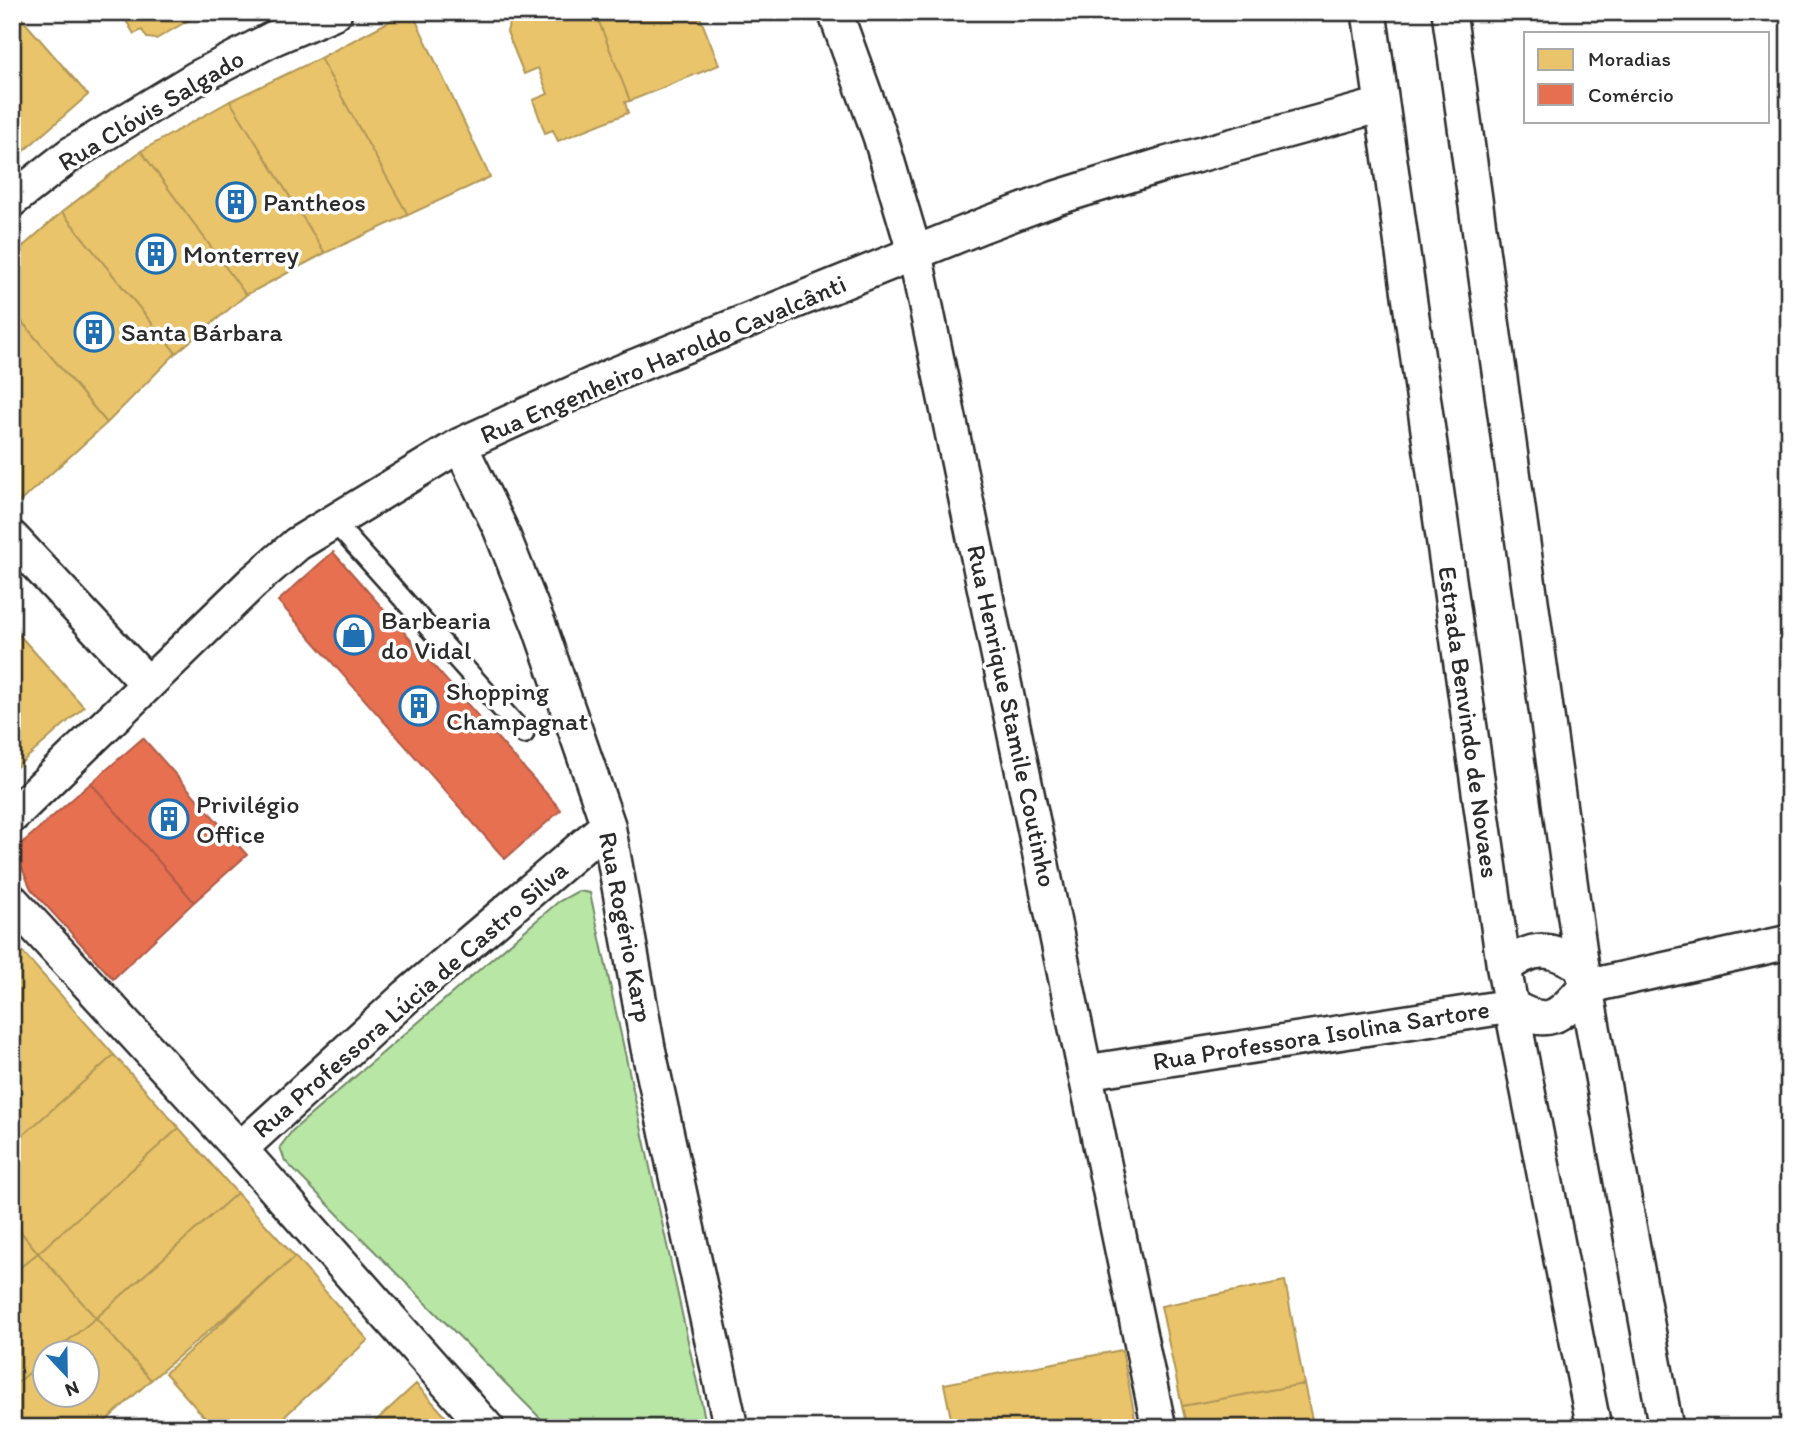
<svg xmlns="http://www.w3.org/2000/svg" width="1801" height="1440" viewBox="0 0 1801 1440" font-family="Itim,sans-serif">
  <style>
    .green { fill: #b8e6a5; stroke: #728868; stroke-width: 2 }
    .homes { fill: #e9c46a; stroke: #b09657; stroke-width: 2 }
    .shops { fill: #e76f51; stroke: #af5b46; stroke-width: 2 }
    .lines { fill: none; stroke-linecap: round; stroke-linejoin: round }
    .lane-casing { stroke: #2b2b2b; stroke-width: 23 }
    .street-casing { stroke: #2b2b2b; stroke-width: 38 }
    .lane { stroke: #fff; stroke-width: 18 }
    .street { stroke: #fff; stroke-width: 33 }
    .labels { text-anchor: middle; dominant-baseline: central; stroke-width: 7; stroke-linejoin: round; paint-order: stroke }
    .street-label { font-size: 26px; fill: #2b2b2b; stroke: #fff }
    .poi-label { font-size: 26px; fill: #2b2b2b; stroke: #fff; text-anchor: start }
  </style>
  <rect width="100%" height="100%" fill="#fff"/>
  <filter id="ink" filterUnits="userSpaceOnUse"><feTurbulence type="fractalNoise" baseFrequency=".0143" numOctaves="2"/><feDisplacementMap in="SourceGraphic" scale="14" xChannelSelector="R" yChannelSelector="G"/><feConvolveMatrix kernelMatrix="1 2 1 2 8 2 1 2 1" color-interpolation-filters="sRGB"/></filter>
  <g filter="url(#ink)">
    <path class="green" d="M 578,891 L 590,893 L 707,1428 L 550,1428 L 285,1161 L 280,1147 L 292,1131 L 558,902 Z"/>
    <path class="homes" d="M 12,12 L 16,12 L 88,95 L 12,161 Z
      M 121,12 L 203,12 L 156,39 L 147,38 L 142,30 L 134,34 Z
      M 407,12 L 412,12 L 490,177 L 408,215 L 320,58 Z
      M 512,12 L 595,12 L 630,101 L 625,102 L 628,113 L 558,141 L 553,130 L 545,133 L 533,100 L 548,94 L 538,68 L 524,74 L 507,32 Z
      M 595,12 L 698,12 L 719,65 L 630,101 Z
      M 320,58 L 408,215 L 325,253 L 230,101 Z
      M 230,101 L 325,253 L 246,295 L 141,151 Z
      M 141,151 L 246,295 L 176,353 L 62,212 Z
      M 62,212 L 176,353 L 107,423 L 12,310 L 12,256 Z
      M 12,310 L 107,423 L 15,506 L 12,503 Z
      M 12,627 L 84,707 L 12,771 Z
      M 12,940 L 114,1055 L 12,1145 Z
      M 114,1055 L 179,1128 L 38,1253 L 12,1221 L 12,1145 Z
      M 179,1128 L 237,1193 L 96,1318 L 38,1253 Z
      M 237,1193 L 295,1257 L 151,1380 L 96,1318 Z
      M 12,1221 L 38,1253 L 12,1274 Z
      M 38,1253 L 96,1318 L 54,1352 L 46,1352 L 46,1359 L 12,1387 L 12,1274 Z
      M 295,1257 L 368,1340 L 272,1428 L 214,1428 L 165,1373 Z
      M 1285,1281 L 1304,1384 L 1182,1406 L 1161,1306 Z
      M 96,1318 L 151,1380 L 98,1428 L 12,1428 L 12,1387 L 46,1359 L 46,1394 L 88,1394 L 88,1352 L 54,1352 Z
      M 1122,1350 L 1137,1428 L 953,1428 L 944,1384 Z
      M 416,1384 L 456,1428 L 368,1428 Z
      M 1304,1384 L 1314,1428 L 1187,1428 L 1182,1406 Z"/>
    <path class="shops" d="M 333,552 L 561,810 L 505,859 L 278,601 Z
      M 143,738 L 247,855 L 194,902 L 91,783 Z
      M 91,783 L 194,902 L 113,979 L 31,889 L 21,866 L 21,844 Z"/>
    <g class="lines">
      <g class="lane-casing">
        <path id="lane" d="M 334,522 L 524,734"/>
      </g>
      <g class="street-casing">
        <path id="street" d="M 835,12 L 880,136 L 915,254 L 1159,1428
          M 1369,12 L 1504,969 L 1594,1428
          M 1449,12 L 1582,967 L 1666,1428
          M 12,200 L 71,154 L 197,78 L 274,38 L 335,12
          M 460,445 L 500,528 L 540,628 L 608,825 L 648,1048 L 731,1428
          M 12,538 L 148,684
          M 12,816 L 252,583 L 297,544 L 460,445 L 613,375 L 984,225 L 1056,198 L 1162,165 L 1381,105
          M 12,901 L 240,1149
          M 1504,969 C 1532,944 1553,947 1582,967
          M 1086,1072 L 1511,1006 C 1548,1028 1559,1018 1585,987 L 1789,942
          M 487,1428 L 240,1149 L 407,996 L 608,825"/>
      </g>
      <use href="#lane" class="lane"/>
      <use href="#street" class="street"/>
    </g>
  </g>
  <defs>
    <g id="building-ring" transform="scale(2.0125)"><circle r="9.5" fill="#fff" stroke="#1f6fb2" stroke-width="1.5"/><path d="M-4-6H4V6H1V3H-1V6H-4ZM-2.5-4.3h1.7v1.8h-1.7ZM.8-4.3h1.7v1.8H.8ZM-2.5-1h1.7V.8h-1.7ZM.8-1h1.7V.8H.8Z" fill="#1f6fb2"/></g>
    <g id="shop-ring" transform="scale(2.0125)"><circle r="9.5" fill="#fff" stroke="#1f6fb2" stroke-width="1.5"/><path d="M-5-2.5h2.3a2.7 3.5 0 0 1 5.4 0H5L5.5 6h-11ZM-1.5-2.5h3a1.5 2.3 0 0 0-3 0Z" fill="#1f6fb2"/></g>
  </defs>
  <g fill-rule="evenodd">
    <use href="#building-ring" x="236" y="202"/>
    <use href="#building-ring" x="156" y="254"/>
    <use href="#building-ring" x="94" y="332"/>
    <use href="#shop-ring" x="354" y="635"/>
    <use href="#building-ring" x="419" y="706"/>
    <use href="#building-ring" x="169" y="819"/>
  </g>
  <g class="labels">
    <g class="street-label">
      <text transform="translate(151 110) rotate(-31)">Rua Clóvis Salgado</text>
      <text transform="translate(663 359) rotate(-23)">Rua Engenheiro Haroldo Cavalcânti</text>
      <text transform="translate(1012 716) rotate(78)">Rua Henrique Stamile Coutinho</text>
      <text transform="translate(1469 722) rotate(82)">Estrada Benvindo de Novaes</text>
      <text transform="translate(626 927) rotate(79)">Rua Rogério Karp</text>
      <text transform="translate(410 999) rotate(-41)">Rua Professora Lúcia de Castro Silva</text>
      <text transform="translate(1321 1035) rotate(-9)">Rua Professora Isolina Sartore</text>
    </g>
    <g class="poi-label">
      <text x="263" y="202">Pantheos</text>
      <text x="183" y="254">Monterrey</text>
      <text x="121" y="332">Santa Bárbara</text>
      <text x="381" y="620">Barbearia<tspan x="381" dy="30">do Vidal</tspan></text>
      <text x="446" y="691">Shopping<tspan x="446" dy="30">Champagnat</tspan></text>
      <text x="196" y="804">Privilégio<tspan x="196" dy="30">Office</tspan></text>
    </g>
  </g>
  <rect width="1801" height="1440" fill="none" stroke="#fff" stroke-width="42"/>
  <rect x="21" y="21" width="1759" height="1398" fill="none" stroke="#2b2b2b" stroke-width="2.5" filter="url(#ink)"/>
  <rect x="1524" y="32" width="245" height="91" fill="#ffffff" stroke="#aaaaaa" stroke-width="2"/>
  <rect x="1538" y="49" width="35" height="21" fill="#e9c46a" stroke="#aaaaaa" stroke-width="2"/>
  <text x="1588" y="66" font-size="21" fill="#2b2b2b">Moradias</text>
  <rect x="1538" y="84" width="35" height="21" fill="#e76f51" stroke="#aaaaaa" stroke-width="2"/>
  <text x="1588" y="102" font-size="21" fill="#2b2b2b">Comércio</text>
  <g transform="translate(66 1374) rotate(158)"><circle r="33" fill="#ffffff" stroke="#aaaaaa" stroke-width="2"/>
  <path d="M0-5L12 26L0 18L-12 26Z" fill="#1f6fb2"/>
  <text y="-10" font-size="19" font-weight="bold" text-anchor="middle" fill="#2b2b2b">N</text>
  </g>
</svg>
